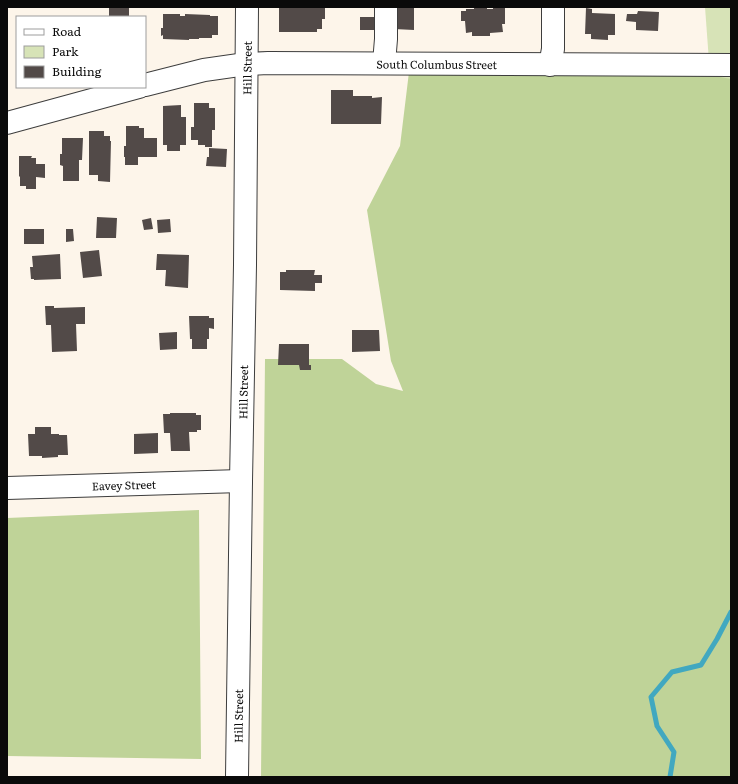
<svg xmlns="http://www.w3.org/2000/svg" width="738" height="784" viewBox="0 0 738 784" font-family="Literata,serif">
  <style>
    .green { fill: #d7e3b7 }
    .forest { fill: #bfd398 }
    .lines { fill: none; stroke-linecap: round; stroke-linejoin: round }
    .stream { stroke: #41a8c0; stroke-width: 5 }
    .building { fill: #524a48 }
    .minor-casing { stroke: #3d3d3d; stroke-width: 24 }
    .minor { stroke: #fff; stroke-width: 22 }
    .labels { text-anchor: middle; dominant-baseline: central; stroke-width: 4; stroke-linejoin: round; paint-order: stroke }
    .street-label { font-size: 11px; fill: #0a0a0a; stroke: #fff }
  </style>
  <rect width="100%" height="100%" fill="#fdf5ea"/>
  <path class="green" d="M 705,7 L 731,7 L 731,302 L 710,75 Z"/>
  <path class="forest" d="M 409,72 L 710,75 L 731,79 L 731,777 L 261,777 L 265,359 L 342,359 L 376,384 L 403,391 L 391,361 L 367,210 L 400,146 Z
    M 199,510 L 201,759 L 7,756 L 7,518 Z"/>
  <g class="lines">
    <path class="stream" d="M 670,777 L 674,752 L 657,726 L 651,697 L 672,672 L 701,665 L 717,639 L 731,612"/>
  </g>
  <path class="building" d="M 109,7 L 129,7 L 129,17 L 109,17 Z
    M 279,7 L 325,7 L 325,19 L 322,19 L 322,29 L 317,29 L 317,32 L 279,32 Z
    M 394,7 L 414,7 L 414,30 L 394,29 Z
    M 474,7 L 487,7 L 487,9 L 493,9 L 493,7 L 505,7 L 505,24 L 502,24 L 503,32 L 490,33 L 490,36 L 472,36 L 472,32 L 466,33 L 465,21 L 461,21 L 461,11 L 466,11 L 466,9 L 474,9 Z
    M 586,8 L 592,9 L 592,13 L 615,14 L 615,35 L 608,35 L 608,40 L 591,39 L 591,34 L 585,34 Z
    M 638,11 L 659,12 L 658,31 L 636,30 L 636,22 L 626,21 L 627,14 L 637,14 Z
    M 163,14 L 180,14 L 180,16 L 185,16 L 185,14 L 210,15 L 210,16 L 218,16 L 218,35 L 212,35 L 212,38 L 199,38 L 199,39 L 189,39 L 189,40 L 163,39 L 163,35 L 161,36 L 161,28 L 163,28 Z
    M 360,17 L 377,17 L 377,30 L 360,30 Z
    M 331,90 L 353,90 L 353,96 L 372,96 L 372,98 L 382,97 L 381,124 L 331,124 Z
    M 194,103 L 209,103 L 209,108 L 215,108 L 215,130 L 212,130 L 212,147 L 205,147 L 205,145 L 198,145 L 198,140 L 191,140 L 191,127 L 194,127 Z
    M 181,105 L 181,117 L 186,117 L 186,145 L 180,145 L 180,151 L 167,151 L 167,145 L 163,145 L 163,106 Z
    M 126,126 L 139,126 L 139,128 L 144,128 L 144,138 L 157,138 L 157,157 L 138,157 L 138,165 L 125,165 L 125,157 L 124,157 L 124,146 L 126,146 Z
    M 89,131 L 104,131 L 104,136 L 110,136 L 110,141 L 111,141 L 110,182 L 98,181 L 98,175 L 89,175 Z
    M 62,138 L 83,138 L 82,160 L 79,160 L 79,181 L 63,181 L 63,166 L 60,165 L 60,154 L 62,154 Z
    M 209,148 L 227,149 L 226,167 L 206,166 L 207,157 L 209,157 Z
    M 19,156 L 32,156 L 31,158 L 36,158 L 36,164 L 45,164 L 45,178 L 36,177 L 36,189 L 26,189 L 26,186 L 20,186 L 20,177 L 19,176 Z
    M 97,217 L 117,218 L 116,238 L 96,238 Z
    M 151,218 L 153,229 L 144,230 L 142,220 Z
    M 170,219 L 171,232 L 158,233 L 157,220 Z
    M 24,229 L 44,229 L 44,244 L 24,244 Z
    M 66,229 L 73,229 L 74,241 L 66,242 Z
    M 99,250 L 102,276 L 83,278 L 80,252 Z
    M 60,254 L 61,279 L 34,280 L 34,279 L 31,279 L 30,267 L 33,267 L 32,256 Z
    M 157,254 L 189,255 L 188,288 L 165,286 L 166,270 L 156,270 Z
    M 286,270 L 315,270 L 314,275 L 322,275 L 322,283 L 315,283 L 315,291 L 280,290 L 280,272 L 286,272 Z
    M 45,306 L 54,306 L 54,308 L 85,307 L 85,324 L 76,324 L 77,351 L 52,352 L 51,325 L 46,325 Z
    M 189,316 L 209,316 L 209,318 L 214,318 L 214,329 L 209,328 L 209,339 L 207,339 L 207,349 L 192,349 L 192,339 L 190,339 Z
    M 352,330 L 379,330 L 380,351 L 352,352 Z
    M 177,332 L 177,349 L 160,350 L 159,333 Z
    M 279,344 L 309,344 L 309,365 L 311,365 L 311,370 L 300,370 L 299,365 L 278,365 Z
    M 170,413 L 196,413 L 196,415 L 201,415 L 201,430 L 197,430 L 197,432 L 189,432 L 190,451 L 171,451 L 170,433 L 164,433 L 163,414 L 170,414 Z
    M 35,427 L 51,427 L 51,434 L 59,434 L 59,435 L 67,435 L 68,455 L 58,455 L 58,457 L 42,458 L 42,456 L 29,456 L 28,434 L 35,434 Z
    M 158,433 L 158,453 L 134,454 L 134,434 Z"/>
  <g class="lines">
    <g class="minor-casing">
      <g id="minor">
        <path d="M 384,63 L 386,39 L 386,7"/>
        <path d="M 550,65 L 553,49 L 553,7"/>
        <path id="s1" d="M 145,85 L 204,70 L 246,64 L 268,63 L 731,65"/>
        <path d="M 7,123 L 139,87"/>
        <path id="s2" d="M 7,488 L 241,481"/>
        <path id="s3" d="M 237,777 L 241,481 L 245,265 L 247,7"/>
      </g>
    </g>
    <use href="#minor" class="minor"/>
  </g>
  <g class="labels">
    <g class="street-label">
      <text stroke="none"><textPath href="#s1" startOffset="294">South Columbus Street</textPath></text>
      <text stroke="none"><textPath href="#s3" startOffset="709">Hill Street</textPath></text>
      <text stroke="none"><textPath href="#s3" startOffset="385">Hill Street</textPath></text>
      <text stroke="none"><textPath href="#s2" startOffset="117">Eavey Street</textPath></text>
      <text stroke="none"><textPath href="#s3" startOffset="61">Hill Street</textPath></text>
    </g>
  </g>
  <rect width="738" height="784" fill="none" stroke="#0a0a0a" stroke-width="16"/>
  <rect x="16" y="16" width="130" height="72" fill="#ffffff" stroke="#9d9d9d"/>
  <rect x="24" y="29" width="20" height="6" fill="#ffffff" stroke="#9d9d9d"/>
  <text x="52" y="36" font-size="12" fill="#0a0a0a">Road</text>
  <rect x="24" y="46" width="20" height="12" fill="#d7e3b7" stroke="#9d9d9d"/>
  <text x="52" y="56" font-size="12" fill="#0a0a0a">Park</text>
  <rect x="24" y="66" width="20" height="12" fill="#524a48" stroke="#9d9d9d"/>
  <text x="52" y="76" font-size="12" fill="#0a0a0a">Building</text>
</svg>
